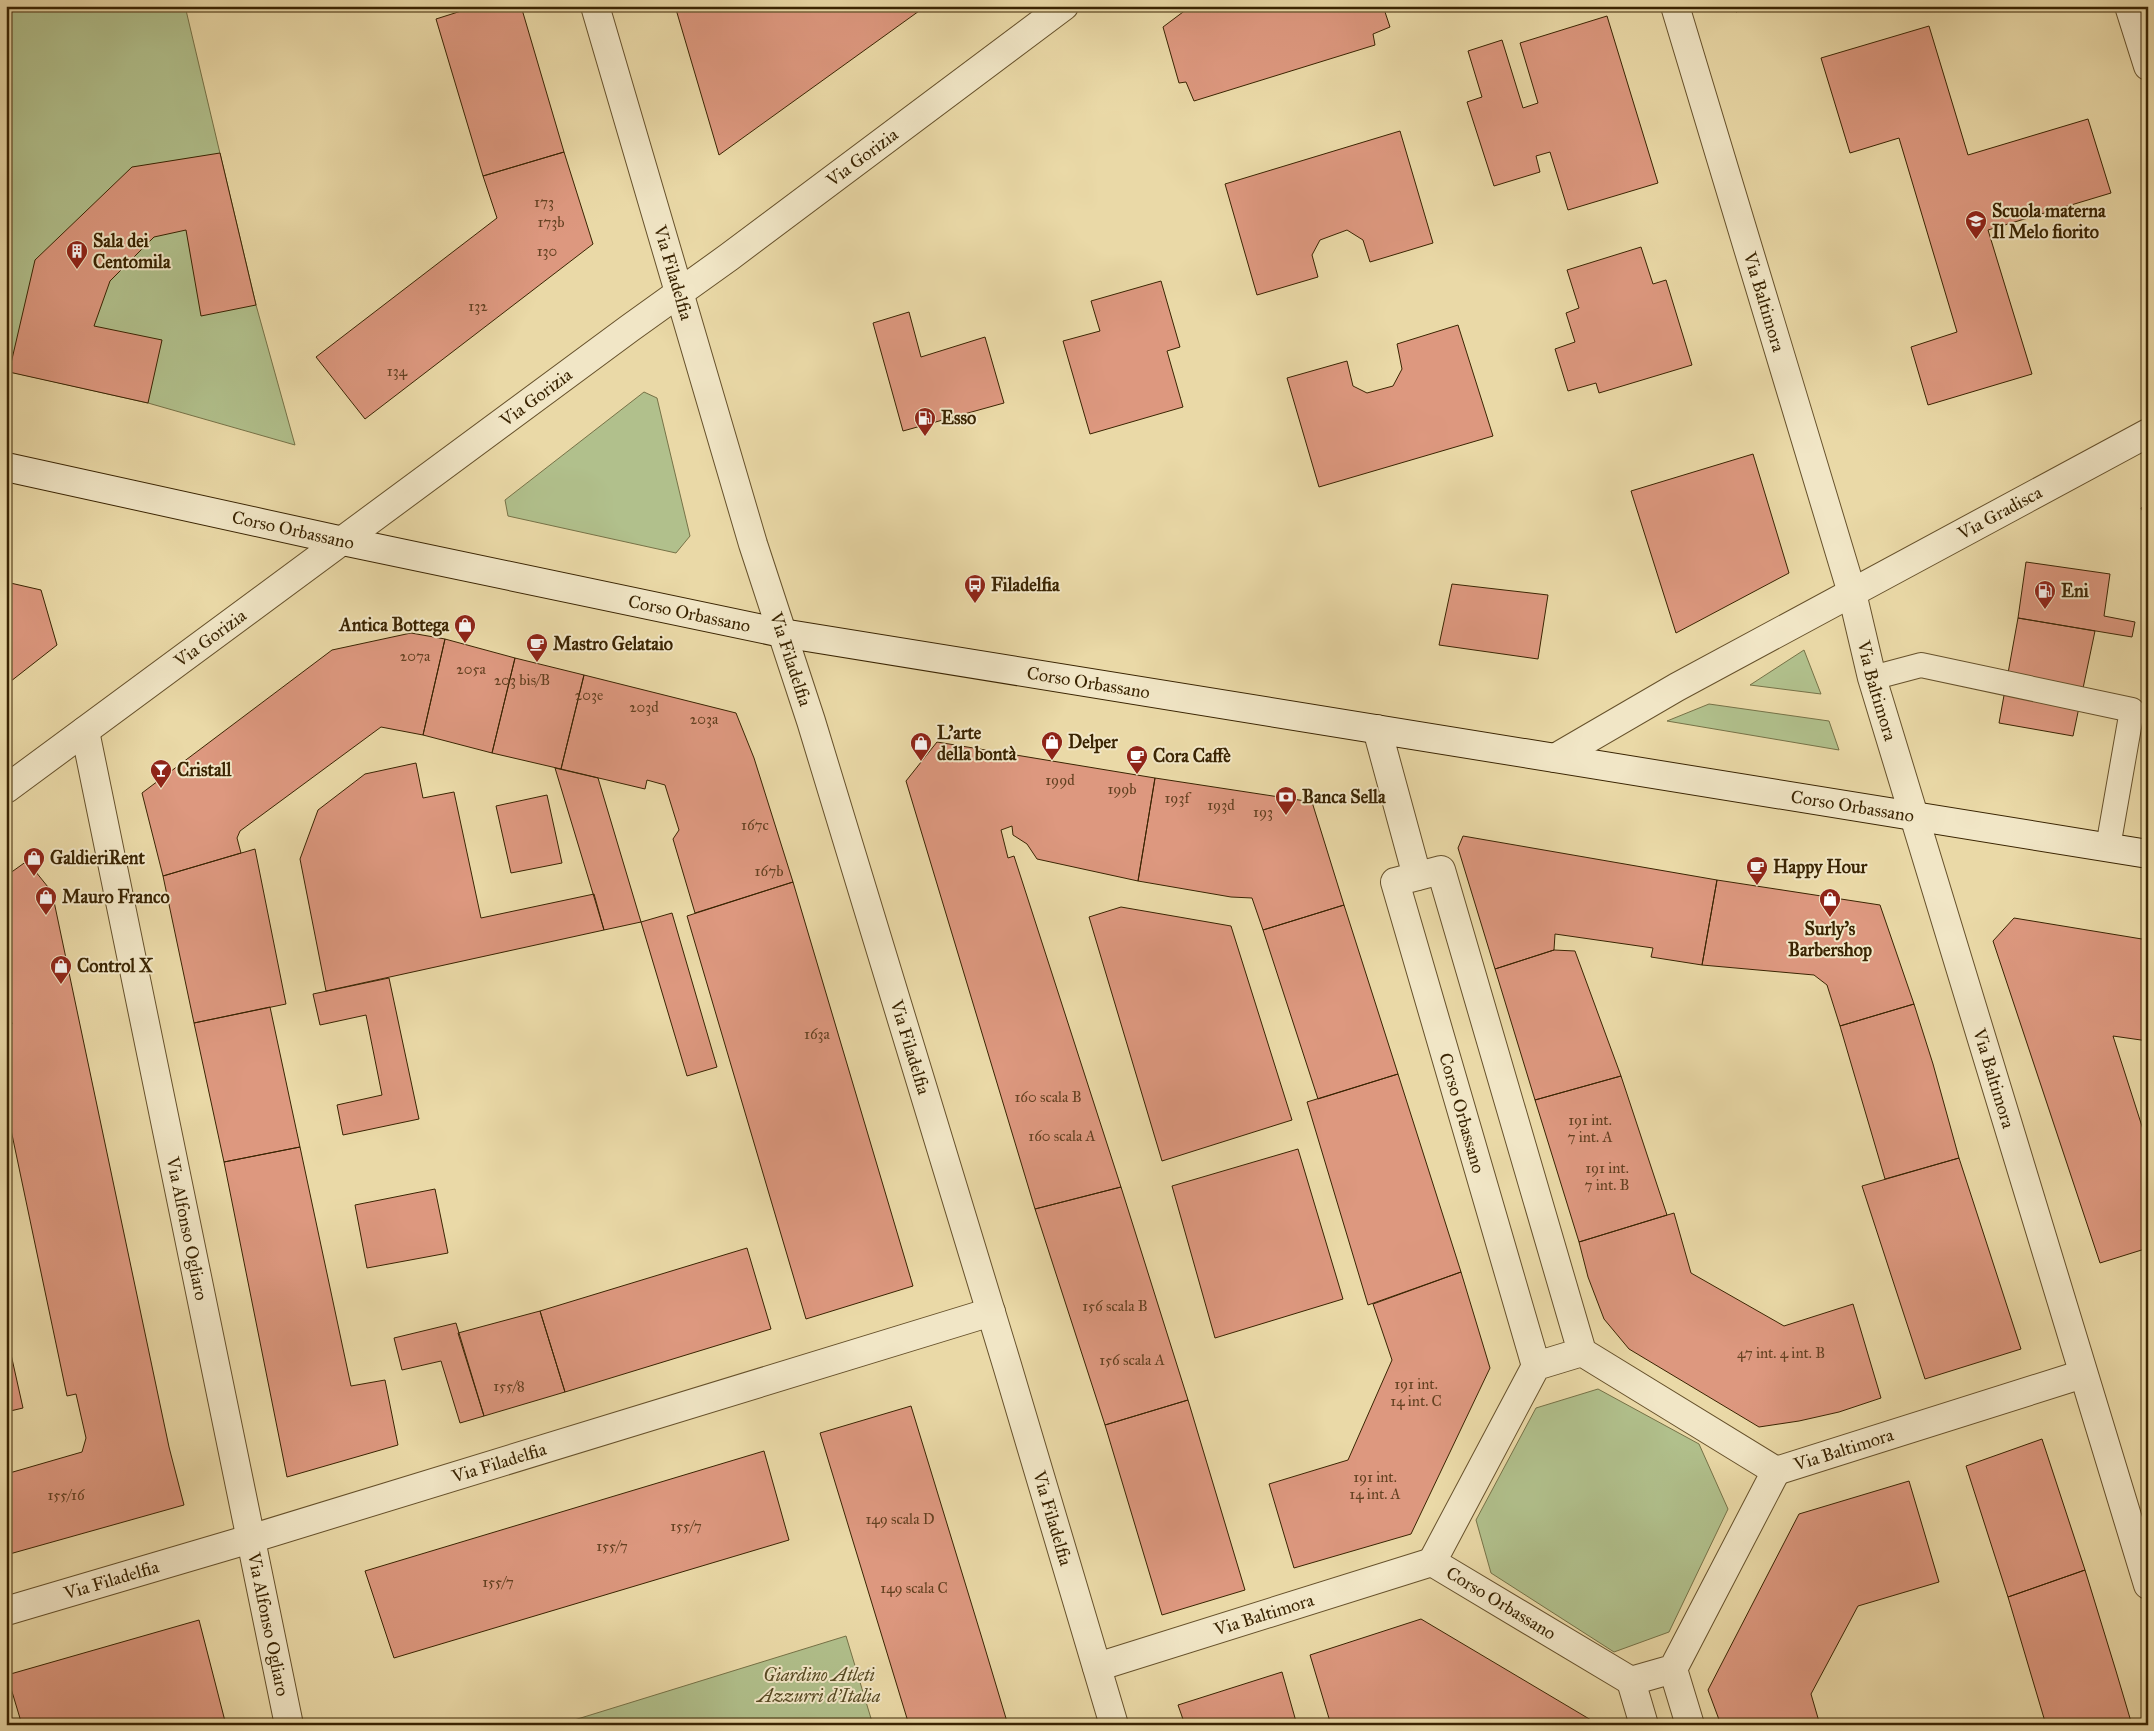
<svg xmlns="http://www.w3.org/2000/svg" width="2154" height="1731" viewBox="0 0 2154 1731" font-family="'IM FELL Great Primer',serif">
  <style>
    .green { fill: #b1c08c; stroke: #767247 }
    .building { fill: #dd987f; stroke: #3a2402 }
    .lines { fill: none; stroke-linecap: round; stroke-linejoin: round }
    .service-casing { stroke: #66512b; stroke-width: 26 }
    .minor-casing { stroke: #66512b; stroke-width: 30 }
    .tertiary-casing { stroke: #66512b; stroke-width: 30 }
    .secondary-casing { stroke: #3a2402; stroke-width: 30 }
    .service { stroke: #f1e6c6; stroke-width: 24 }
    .minor { stroke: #f1e6c6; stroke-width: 28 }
    .tertiary { stroke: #f1e6c6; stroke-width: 28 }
    .secondary { stroke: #f1e6c6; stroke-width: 28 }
    .labels { text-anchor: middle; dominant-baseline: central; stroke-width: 4; stroke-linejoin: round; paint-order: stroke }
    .number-label { font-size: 15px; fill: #634121 }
    .street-label { font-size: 18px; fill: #3a2402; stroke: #f1e6c6 }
    .poi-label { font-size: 18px; font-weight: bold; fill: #3a2402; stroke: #f1e6c6; text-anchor: start }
    .park-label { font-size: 18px; font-style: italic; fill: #584b24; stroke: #f1e6c6 }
  </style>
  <rect width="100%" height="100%" fill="#ead9a7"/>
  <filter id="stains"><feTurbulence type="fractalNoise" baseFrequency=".004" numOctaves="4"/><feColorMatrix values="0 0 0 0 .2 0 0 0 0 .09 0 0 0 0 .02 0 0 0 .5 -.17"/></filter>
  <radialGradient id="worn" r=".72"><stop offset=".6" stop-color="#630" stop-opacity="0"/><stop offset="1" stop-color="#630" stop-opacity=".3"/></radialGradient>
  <path class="green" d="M 6,6 L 185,6 L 256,305 L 295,445 L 148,403 L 6,371 Z
    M 644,392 L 657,398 L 690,536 L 676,553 L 508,516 L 505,500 Z
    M 1804,650 L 1821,694 L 1750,685 Z
    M 1709,704 L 1829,721 L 1839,750 L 1667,721 Z
    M 1598,1389 L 1699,1444 L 1728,1509 L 1669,1632 L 1614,1652 L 1491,1573 L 1476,1520 L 1536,1408 Z
    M 846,1636 L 873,1725 L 558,1725 Z"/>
  <path class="building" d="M 477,6 L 521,6 L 564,152 L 483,176 L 436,19 Z
    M 675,6 L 926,6 L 719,155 Z
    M 1191,6 L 1383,6 L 1390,27 L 1373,34 L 1375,45 L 1194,101 L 1186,82 L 1179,83 L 1163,27 Z
    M 1734,6 L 1753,6 L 1736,12 Z
    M 1607,16 L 1658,183 L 1568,210 L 1550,152 L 1536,156 L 1540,172 L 1494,186 L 1467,102 L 1482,97 L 1468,51 L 1502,40 L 1523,108 L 1538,103 L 1520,43 Z
    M 1929,26 L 1968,155 L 2088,119 L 2111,193 L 1988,230 L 2032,374 L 1928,405 L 1911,347 L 1957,332 L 1899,138 L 1850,153 L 1821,58 Z
    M 1400,131 L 1433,243 L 1370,262 L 1363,240 L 1347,230 L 1320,240 L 1312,255 L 1318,277 L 1257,295 L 1225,184 Z
    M 564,152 L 593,244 L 365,419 L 316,357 L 497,218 L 483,176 Z
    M 220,153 L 256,305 L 201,316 L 186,230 L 154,237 L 110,281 L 94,326 L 162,340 L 148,403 L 9,372 L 35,260 L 132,167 Z
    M 1641,247 L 1653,284 L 1666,280 L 1692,365 L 1599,393 L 1596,383 L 1568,391 L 1555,349 L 1575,342 L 1566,313 L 1579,308 L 1567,270 Z
    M 1161,281 L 1180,347 L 1167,351 L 1183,407 L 1090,434 L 1063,341 L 1100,331 L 1091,301 Z
    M 909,312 L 921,357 L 985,337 L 1004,403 L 903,431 L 873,323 Z
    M 1458,325 L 1493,436 L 1319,487 L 1287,378 L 1347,361 L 1353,386 L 1367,393 L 1393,386 L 1402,369 L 1397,344 Z
    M 1753,454 L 1789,573 L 1676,633 L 1631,491 Z
    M 2148,504 L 2148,521 L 2141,508 Z
    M 2026,562 L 2110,574 L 2104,616 L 2135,622 L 2132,637 L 2018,618 Z
    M 6,582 L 41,590 L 57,645 L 6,685 Z
    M 1452,584 L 1548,595 L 1538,659 L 1439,645 Z
    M 2018,618 L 2095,631 L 2073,736 L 1999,723 Z
    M 411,633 L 445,639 L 423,735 L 381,727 L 240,831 L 237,838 L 241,853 L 163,876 L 142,793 L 332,650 Z
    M 445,639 L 515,658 L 492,753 L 423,735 Z
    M 515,658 L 584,675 L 561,769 L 492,753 Z
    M 584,675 L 736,713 L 754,758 L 793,882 L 695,913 L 673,839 L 679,830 L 665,785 L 647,780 L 645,789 L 561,769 Z
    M 937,742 L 1155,778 L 1138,881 L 1037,859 L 1027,844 L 1013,835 L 1012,826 L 1001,830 L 1008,858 L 1014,856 L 1121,1187 L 1035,1209 L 906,781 Z
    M 416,763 L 423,798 L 454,792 L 481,918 L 594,894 L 604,930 L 326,991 L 300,859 L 318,810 L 365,774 Z
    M 555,768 L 598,778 L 641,922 L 604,930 Z
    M 1155,778 L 1312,802 L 1344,905 L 1263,930 L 1252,898 L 1231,897 L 1138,881 Z
    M 547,795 L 562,863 L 511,873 L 496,806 Z
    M 1463,836 L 1717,880 L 1702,965 L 1651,957 L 1653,948 L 1555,934 L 1554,950 L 1495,969 L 1458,848 Z
    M 255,849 L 286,1004 L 194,1023 L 163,876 Z
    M 27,861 L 52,892 L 169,1447 L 184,1505 L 6,1555 L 6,1474 L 82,1452 L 86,1438 L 76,1394 L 67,1396 L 6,1106 L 6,1025 L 12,1024 L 6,998 L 6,876 Z
    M 1717,880 L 1880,905 L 1914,1004 L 1840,1026 L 1827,985 L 1814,975 L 1702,965 Z
    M 793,882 L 913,1286 L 806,1319 L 687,916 Z
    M 1344,905 L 1398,1074 L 1318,1099 L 1263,930 Z
    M 1121,907 L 1231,926 L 1292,1120 L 1162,1161 L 1089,917 Z
    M 672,913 L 717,1067 L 687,1076 L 641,922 Z
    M 2014,918 L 2148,940 L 2148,1041 L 2113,1036 L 2148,1145 L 2148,1248 L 2100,1263 L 1993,941 Z
    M 1554,950 L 1575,951 L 1621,1076 L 1535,1100 L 1495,969 Z
    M 389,978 L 419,1119 L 343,1135 L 337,1105 L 382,1095 L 366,1015 L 320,1025 L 313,994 Z
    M 1914,1004 L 1933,1064 L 1959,1158 L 1885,1179 L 1840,1026 Z
    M 270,1007 L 300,1147 L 224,1162 L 194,1023 Z
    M 1398,1074 L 1461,1272 L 1368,1305 L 1307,1102 Z
    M 1621,1076 L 1667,1215 L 1579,1242 L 1535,1100 Z
    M 300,1147 L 351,1386 L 385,1380 L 398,1445 L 287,1477 L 224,1162 Z
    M 1298,1149 L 1343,1299 L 1215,1338 L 1172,1186 Z
    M 1959,1158 L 2021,1349 L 1925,1379 L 1862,1186 Z
    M 1121,1187 L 1188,1400 L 1105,1425 L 1035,1209 Z
    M 435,1189 L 448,1253 L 367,1268 L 355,1205 Z
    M 1674,1213 L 1691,1273 L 1784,1326 L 1853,1304 L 1881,1398 L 1839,1412 L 1799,1421 L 1759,1427 L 1629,1349 L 1604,1319 L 1588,1277 L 1579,1242 Z
    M 747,1248 L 771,1329 L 565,1392 L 540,1311 Z
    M 1461,1272 L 1490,1368 L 1411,1534 L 1294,1568 L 1269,1484 L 1348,1460 L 1392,1360 L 1373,1304 Z
    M 540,1311 L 565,1392 L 484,1416 L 458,1333 Z
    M 456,1323 L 484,1416 L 460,1423 L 441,1361 L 402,1370 L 394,1338 Z
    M 6,1332 L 23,1408 L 6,1412 Z
    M 1188,1400 L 1245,1590 L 1162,1615 L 1105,1425 Z
    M 911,1406 L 981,1635 L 1008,1725 L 909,1725 L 820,1433 Z
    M 2042,1439 L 2085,1570 L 2008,1597 L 1966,1466 Z
    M 764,1451 L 789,1540 L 394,1658 L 365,1571 Z
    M 1909,1481 L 1939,1582 L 1858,1606 L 1811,1694 L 1820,1725 L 1721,1725 L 1708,1690 L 1799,1514 Z
    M 2085,1570 L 2116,1671 L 2132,1725 L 2046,1725 L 2008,1597 Z
    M 1421,1619 L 1591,1720 L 1593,1725 L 1331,1725 L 1310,1655 Z
    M 199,1620 L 226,1725 L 22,1725 L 7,1675 Z
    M 1282,1672 L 1297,1725 L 1185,1725 L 1178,1705 Z"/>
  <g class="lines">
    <g class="service-casing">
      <path id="service" d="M 1872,678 L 1921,665 L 2132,710 L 2108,847"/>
    </g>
    <g class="minor-casing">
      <g id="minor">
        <path id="s1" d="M 595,6 L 753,544 L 811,721 L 1007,1365 L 1114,1725"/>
        <path id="s2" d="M 1675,6 L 1852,593 L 1872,678 L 2148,1585"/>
        <path d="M 2129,6 L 2148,66"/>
        <path d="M 1377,729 L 1417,876"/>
        <path id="s3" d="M 85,731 L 289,1725"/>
        <path id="s4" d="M 1555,758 L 1677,687 L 2148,433"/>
        <path d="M 1536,1366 L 1395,882 L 1441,870 L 1582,1352 L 1776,1471 L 1673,1669 L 1631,1681 L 1432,1562 L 1536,1366 L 1582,1352"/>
        <path id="s5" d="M 1776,1471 L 2083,1374"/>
        <path id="s6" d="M 6,1611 L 250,1539 L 991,1312"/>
        <path id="s7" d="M 1097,1667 L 1432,1562"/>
        <path d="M 1673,1669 L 1690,1725"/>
        <path d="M 1631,1681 L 1644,1725"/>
      </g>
    </g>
    <g class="tertiary-casing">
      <g id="tertiary">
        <path id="s8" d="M 6,789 L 630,328 L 729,257 L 1064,6"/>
      </g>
    </g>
    <g class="secondary-casing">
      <g id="secondary">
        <path id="s9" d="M 6,467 L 343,541 L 782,633 L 2148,854"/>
      </g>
    </g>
    <use href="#service" class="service"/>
    <use href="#minor" class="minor"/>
    <use href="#tertiary" class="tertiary"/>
    <use href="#secondary" class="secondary"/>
  </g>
  <defs>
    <g id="school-pin" transform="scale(1.125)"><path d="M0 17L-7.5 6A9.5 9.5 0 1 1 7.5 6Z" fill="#8f2418" stroke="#f1e6c6"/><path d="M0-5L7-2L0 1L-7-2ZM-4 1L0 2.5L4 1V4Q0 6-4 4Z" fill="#fff"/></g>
    <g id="building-pin" transform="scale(1.125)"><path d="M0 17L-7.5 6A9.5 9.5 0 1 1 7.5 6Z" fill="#8f2418" stroke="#f1e6c6"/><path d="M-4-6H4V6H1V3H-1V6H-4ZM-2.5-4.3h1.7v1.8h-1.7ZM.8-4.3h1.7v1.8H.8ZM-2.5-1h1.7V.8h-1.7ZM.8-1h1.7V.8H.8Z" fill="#fff"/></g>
    <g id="fuel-pin" transform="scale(1.125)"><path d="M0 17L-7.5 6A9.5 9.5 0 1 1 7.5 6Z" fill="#8f2418" stroke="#f1e6c6"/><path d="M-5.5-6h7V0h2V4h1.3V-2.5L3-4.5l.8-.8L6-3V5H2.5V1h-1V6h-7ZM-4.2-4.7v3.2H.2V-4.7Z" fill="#fff"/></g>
    <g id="bus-pin" transform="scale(1.125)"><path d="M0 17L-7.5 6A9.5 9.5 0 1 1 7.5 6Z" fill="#8f2418" stroke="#f1e6c6"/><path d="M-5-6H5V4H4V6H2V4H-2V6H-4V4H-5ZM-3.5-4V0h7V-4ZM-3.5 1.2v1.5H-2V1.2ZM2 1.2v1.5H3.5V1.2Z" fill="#fff"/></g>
    <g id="shop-pin" transform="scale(1.125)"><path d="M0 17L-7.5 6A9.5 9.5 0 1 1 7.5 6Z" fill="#8f2418" stroke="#f1e6c6"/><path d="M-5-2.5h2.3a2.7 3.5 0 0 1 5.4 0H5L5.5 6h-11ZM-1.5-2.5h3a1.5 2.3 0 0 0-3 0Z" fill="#fff"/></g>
    <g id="cafe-pin" transform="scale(1.125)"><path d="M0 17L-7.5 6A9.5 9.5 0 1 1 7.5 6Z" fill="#8f2418" stroke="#f1e6c6"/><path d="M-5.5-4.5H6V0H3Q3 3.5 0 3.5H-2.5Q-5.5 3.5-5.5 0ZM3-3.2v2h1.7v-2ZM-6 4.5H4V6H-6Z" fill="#fff"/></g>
    <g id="bar-pin" transform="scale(1.125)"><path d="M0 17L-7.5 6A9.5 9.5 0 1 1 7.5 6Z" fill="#8f2418" stroke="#f1e6c6"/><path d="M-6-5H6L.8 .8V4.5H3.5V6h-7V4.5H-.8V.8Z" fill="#fff"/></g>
    <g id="bank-pin" transform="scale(1.125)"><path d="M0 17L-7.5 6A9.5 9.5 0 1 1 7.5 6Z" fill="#8f2418" stroke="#f1e6c6"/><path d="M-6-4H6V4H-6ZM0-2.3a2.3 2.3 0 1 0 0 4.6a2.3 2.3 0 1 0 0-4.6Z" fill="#fff"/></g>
  </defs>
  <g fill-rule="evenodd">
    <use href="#school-pin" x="1976" y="221"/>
    <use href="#building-pin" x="77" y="251"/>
    <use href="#fuel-pin" x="925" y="418"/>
    <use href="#bus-pin" x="975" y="585"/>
    <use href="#fuel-pin" x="2045" y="591"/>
    <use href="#shop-pin" x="465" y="625"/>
    <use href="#cafe-pin" x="537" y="644"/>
    <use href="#shop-pin" x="1052" y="742"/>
    <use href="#shop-pin" x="921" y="743"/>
    <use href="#cafe-pin" x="1137" y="756"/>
    <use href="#bar-pin" x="161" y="770"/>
    <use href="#bank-pin" x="1286" y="797"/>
    <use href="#shop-pin" x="34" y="858"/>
    <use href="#cafe-pin" x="1757" y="867"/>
    <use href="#shop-pin" x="46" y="897"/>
    <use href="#shop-pin" x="1830" y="899"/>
    <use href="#shop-pin" x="61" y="966"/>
  </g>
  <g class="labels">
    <g class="number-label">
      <text x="544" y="202">173</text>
      <text x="551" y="222">173b</text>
      <text x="547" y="251">130</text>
      <text x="478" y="306">132</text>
      <text x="397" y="371">134</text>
      <text x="415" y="656">207a</text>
      <text x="471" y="669">205a</text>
      <text x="522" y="680">203 bis/B</text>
      <text x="589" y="695">203e</text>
      <text x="644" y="707">203d</text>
      <text x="704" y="719">203a</text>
      <text x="1060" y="780">199d</text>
      <text x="1122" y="789">199b</text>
      <text x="1177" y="798">193f</text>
      <text x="1221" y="805">193d</text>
      <text x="1263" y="812">193</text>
      <text x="755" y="825">167c</text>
      <text x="769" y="871">167b</text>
      <text x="817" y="1034">163a</text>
      <text x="1048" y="1097">160 scala B</text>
      <text x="1590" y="1120">191 int.<tspan x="1590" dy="17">7 int. A</tspan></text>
      <text x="1062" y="1136">160 scala A</text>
      <text x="1607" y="1168">191 int.<tspan x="1607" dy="17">7 int. B</tspan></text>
      <text x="1115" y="1306">156 scala B</text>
      <text x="1781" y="1353">47 int. 4 int. B</text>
      <text x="1132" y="1360">156 scala A</text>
      <text x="1416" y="1384">191 int.<tspan x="1416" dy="17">14 int. C</tspan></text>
      <text x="509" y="1386">155/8</text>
      <text x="1375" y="1477">191 int.<tspan x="1375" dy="17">14 int. A</tspan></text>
      <text x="66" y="1495">155/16</text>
      <text x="900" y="1519">149 scala D</text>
      <text x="686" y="1526">155/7</text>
      <text x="612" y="1546">155/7</text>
      <text x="498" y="1582">155/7</text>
      <text x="914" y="1588">149 scala C</text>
    </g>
    <g class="street-label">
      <text stroke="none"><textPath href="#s8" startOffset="1064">Via Gorizia</textPath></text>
      <text stroke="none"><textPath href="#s1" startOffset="278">Via Filadelfia</textPath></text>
      <text stroke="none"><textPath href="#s2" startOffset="309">Via Baltimora</textPath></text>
      <text stroke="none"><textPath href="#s8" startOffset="659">Via Gorizia</textPath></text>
      <text stroke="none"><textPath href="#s4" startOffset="508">Via Gradisca</textPath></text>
      <text stroke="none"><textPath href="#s9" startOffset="294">Corso Orbassano</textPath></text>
      <text stroke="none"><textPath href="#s9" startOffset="699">Corso Orbassano</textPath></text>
      <text stroke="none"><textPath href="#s8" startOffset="254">Via Gorizia</textPath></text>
      <text stroke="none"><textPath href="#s1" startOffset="682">Via Filadelfia</textPath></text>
      <text stroke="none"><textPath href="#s9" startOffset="1104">Corso Orbassano</textPath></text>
      <text stroke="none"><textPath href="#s2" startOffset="714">Via Baltimora</textPath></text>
      <text stroke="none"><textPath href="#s9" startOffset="1878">Corso Orbassano</textPath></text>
      <text stroke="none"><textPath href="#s1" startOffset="1088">Via Filadelfia</textPath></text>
      <text stroke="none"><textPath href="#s2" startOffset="1119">Via Baltimora</textPath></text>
      <text transform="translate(1462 1113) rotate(74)">Corso Orbassano</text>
      <text stroke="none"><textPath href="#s3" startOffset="508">Via Alfonso Ogliaro</textPath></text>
      <text stroke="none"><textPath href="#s5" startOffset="71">Via Baltimora</textPath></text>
      <text stroke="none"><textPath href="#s6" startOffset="515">Via Filadelfia</textPath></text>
      <text stroke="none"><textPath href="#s1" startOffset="1580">Via Filadelfia</textPath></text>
      <text stroke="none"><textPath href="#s6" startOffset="110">Via Filadelfia</textPath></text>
      <text transform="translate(1501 1603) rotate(31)">Corso Orbassano</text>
      <text stroke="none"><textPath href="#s7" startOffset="175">Via Baltimora</textPath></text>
      <text stroke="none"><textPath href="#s3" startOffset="912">Via Alfonso Ogliaro</textPath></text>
    </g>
    <g class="poi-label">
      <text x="1992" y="211">Scuola materna<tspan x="1992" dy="21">Il Melo fiorito</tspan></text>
      <text x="93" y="241">Sala dei<tspan x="93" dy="21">Centomila</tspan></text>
      <text x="941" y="418">Esso</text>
      <text x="991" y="585">Filadelfia</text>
      <text x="2061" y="591">Eni</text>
      <text x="449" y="625" text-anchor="end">Antica Bottega</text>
      <text x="553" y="644">Mastro Gelataio</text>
      <text x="937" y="733">L'arte<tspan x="937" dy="21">della bontà</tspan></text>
      <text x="1068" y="742">Delper</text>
      <text x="1153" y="756">Cora Caffè</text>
      <text x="177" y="770">Cristall</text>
      <text x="1302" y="797">Banca Sella</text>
      <text x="50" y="858">GaldieriRent</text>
      <text x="1773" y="867">Happy Hour</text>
      <text x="62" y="897">Mauro Franco</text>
      <text x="1830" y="929" text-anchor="middle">Surly's<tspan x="1830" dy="21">Barbershop</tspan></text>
      <text x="77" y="966">Control X</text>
    </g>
    <g class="park-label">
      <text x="819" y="1675">Giardino Atleti<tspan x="819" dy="21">Azzurri d'Italia</tspan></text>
    </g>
  </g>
  <rect width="2154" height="1731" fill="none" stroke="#ead9a7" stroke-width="25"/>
  <rect x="8" y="8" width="2139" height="1716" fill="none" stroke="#3a2402" stroke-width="2.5"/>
  <rect x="12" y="12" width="2129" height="1706" fill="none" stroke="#3a2402"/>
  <rect width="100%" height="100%" filter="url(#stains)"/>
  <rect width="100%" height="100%" fill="url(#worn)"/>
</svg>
